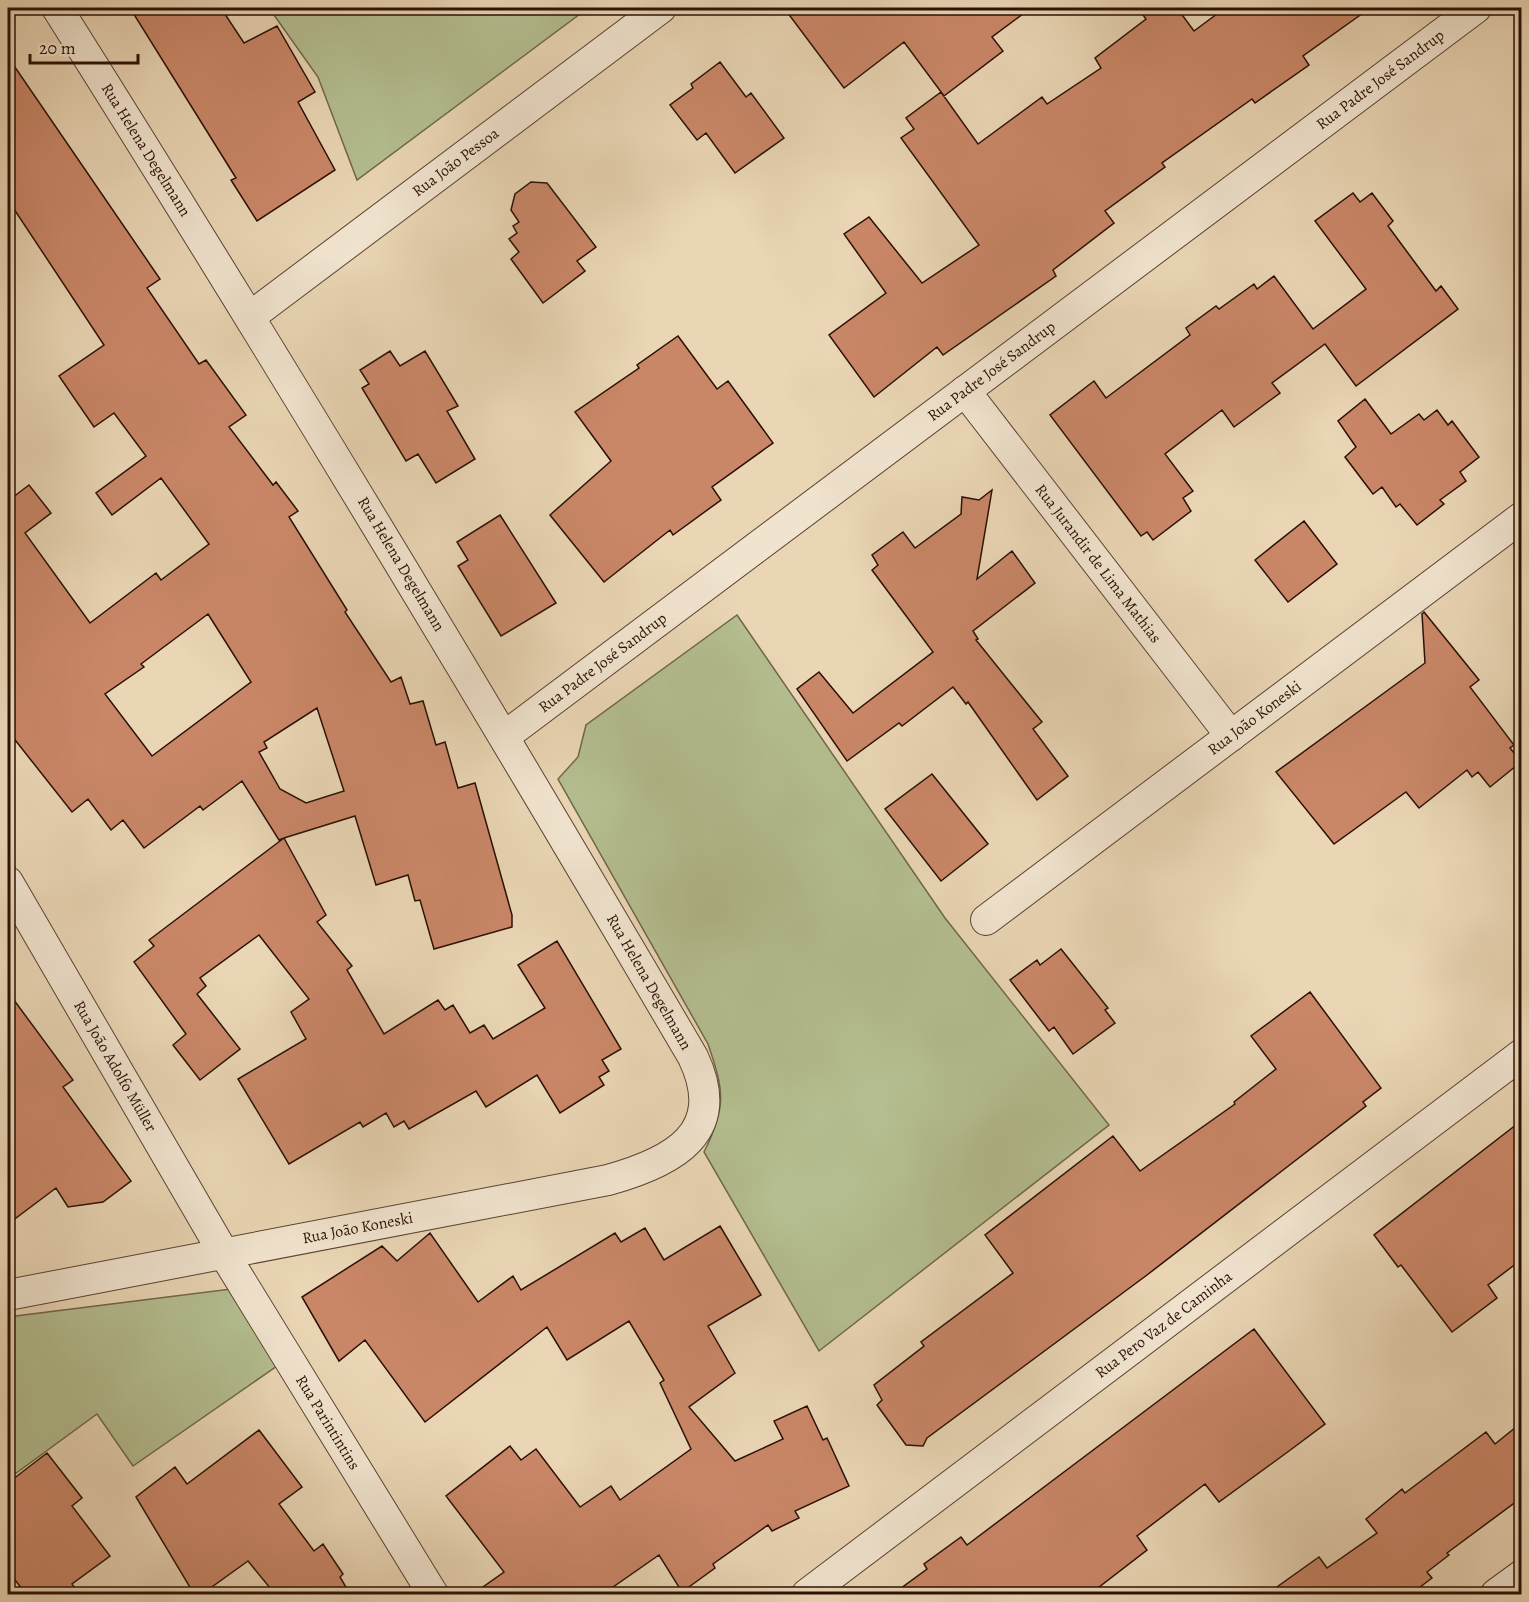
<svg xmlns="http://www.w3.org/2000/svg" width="1529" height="1602" viewBox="0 0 1529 1602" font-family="Alegreya,serif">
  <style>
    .green { fill: #b4be90; stroke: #6f674a; stroke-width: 1.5 }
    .building { fill: #ca8768; stroke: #2a1005; stroke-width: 1.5; fill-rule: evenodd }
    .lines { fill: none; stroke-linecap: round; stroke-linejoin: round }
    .street-casing { stroke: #5a4231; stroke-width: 32 }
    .street { stroke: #f1e4cf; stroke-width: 30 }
    .labels { text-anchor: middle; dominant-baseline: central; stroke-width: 5; stroke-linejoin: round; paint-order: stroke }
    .street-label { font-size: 16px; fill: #2a1005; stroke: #f1e4cf }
  </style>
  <rect width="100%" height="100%" fill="#ead6b5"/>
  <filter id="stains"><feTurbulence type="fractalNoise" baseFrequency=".00333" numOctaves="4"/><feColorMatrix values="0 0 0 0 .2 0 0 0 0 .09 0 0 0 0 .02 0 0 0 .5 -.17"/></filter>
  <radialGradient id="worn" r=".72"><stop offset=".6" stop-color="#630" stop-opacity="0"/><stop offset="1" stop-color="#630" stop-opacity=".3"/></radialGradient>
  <path class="green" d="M 269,8 L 588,8 L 357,180 L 318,77 Z
    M 737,615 L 945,918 L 1109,1125 L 819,1351 L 704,1152 C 727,1106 724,1091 708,1044 L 558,779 L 578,757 L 586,725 Z
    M 231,1289 L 277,1366 L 133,1466 L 97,1414 L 8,1479 L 8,1317 Z"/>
  <path class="building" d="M 130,8 L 221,8 L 244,43 L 277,26 L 315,92 L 298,102 L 335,170 L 257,221 L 231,180 L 236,178 Z
    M 784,8 L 1031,8 L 992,37 L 1003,51 L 944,96 L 904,42 L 844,88 Z
    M 1138,8 L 1177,8 L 1194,31 L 1225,8 L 1370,8 L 1303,56 L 1309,65 L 1255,103 L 1252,99 L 1162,163 L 1165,167 L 1105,211 L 1114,223 L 1053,270 L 1056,276 L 943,355 L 937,347 L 874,397 L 829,335 L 886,293 L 844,234 L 869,217 L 922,283 L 979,245 L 901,138 L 914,129 L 906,118 L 941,92 L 978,144 L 1042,97 L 1047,104 L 1101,68 L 1095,58 L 1146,19 Z
    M 8,57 L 160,279 L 147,288 L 199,364 L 206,360 L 246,415 L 229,427 L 273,485 L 276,482 L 298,511 L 289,517 L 347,610 L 345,612 L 391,682 L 401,677 L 410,704 L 423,701 L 436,745 L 445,742 L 458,788 L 475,783 L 512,915 L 512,927 L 434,949 L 420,900 L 415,901 L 408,875 L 376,885 L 355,816 L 284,838 L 326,915 L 317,922 L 352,966 L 347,970 L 384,1034 L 438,1000 L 445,1010 L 453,1005 L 470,1033 L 484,1025 L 493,1039 L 545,1008 L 518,965 L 557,941 L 621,1049 L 602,1060 L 609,1071 L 599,1077 L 604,1085 L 560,1113 L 537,1075 L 486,1107 L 476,1091 L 409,1129 L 404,1121 L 394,1127 L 386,1113 L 363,1127 L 360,1122 L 289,1164 L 238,1079 L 306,1039 L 291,1012 L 309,999 L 259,935 L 200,978 L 206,986 L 197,994 L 240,1049 L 200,1080 L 173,1045 L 186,1034 L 134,962 L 154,946 L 149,940 L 284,838 L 279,840 L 242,781 L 203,810 L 200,806 L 144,848 L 123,820 L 111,830 L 88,799 L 72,812 L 8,731 L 8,501 L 29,485 L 51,513 L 25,533 L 90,623 L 156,573 L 161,580 L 209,544 L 161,478 L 112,515 L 96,493 L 146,456 L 114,413 L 94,427 L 59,376 L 104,345 L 8,200 ZM 208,614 L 251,682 L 152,756 L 105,694 L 144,667 L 141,664 ZM 317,708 L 344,791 L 306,803 L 280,789 L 259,752 L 267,748 L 264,742 Z
    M 720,62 L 746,97 L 751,93 L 784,138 L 735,173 L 706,133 L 697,140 L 670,105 L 693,88 L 691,84 Z
    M 531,182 L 547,183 L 596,247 L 577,261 L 585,271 L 543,303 L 511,259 L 519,252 L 509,239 L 517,233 L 513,226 L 519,222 L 511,210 L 515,194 Z
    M 1353,193 L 1360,202 L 1372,193 L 1393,221 L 1388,226 L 1436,291 L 1441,286 L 1458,309 L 1356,386 L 1325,344 L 1272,383 L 1280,393 L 1234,427 L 1222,410 L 1165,454 L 1193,491 L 1183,498 L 1191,511 L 1153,540 L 1147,532 L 1141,536 L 1050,415 L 1094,381 L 1106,398 L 1190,335 L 1186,328 L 1216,306 L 1219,309 L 1254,284 L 1257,289 L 1274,276 L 1313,329 L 1366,289 L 1315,221 Z
    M 678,336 L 717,389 L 728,381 L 773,443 L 712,487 L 721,500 L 673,535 L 670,530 L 604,582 L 550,515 L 611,461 L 575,412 L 639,368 L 637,365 Z
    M 390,351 L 400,366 L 425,351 L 458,406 L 447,411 L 475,459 L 436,483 L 418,454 L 406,461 L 362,388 L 369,384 L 360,370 Z
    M 1365,399 L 1391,434 L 1419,414 L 1424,420 L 1437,410 L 1448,425 L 1452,421 L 1479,457 L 1460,472 L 1466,481 L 1440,500 L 1444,504 L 1417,525 L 1400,504 L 1396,507 L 1382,487 L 1373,494 L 1345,457 L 1356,447 L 1338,421 Z
    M 992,490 L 977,579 L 1012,551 L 1035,583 L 973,631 L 978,639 L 976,640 L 1042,722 L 1033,729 L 1068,776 L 1037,800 L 968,702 L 966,704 L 953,687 L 902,726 L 899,723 L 847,761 L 797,689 L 819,672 L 853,713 L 933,652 L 872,570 L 878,565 L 872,555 L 903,532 L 915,548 L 961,514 L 962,497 L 979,500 Z
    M 500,515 L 556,603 L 501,636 L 458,566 L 468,560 L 457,542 Z
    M 1304,521 L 1337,564 L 1288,602 L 1255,560 Z
    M 1424,612 L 1479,680 L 1470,687 L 1514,745 L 1510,748 L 1521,762 L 1490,787 L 1478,772 L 1472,777 L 1467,770 L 1419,808 L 1406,792 L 1334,844 L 1276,772 L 1425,663 L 1422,614 Z
    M 932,774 L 988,844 L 941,881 L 885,809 Z
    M 1061,949 L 1108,1008 L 1105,1010 L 1115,1023 L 1073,1054 L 1054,1027 L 1049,1031 L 1010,980 L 1037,960 L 1040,965 Z
    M 8,992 L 73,1080 L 63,1087 L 131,1181 L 103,1202 L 68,1207 L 56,1188 L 8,1224 Z
    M 1310,992 L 1381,1088 L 1363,1102 L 1366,1106 L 1147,1275 L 927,1438 L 923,1446 L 906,1445 L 877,1405 L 882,1400 L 874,1385 L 924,1346 L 921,1342 L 1013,1273 L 985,1235 L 1113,1136 L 1140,1171 L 1235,1104 L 1234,1102 L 1276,1069 L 1251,1036 Z
    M 1521,1121 L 1521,1260 L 1488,1285 L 1497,1298 L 1452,1332 L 1401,1265 L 1398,1267 L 1374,1235 Z
    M 720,1226 L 761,1295 L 708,1326 L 735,1373 L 689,1407 L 735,1461 L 783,1439 L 774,1421 L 807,1406 L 823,1440 L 827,1438 L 849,1486 L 795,1511 L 799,1518 L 772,1531 L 768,1525 L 713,1564 L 715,1568 L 682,1592 L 659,1555 L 603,1594 L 473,1594 L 504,1572 L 446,1496 L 510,1446 L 521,1460 L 536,1449 L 580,1507 L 611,1486 L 620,1500 L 691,1449 L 660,1383 L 664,1380 L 629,1321 L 567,1360 L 547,1327 L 425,1422 L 365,1340 L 339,1361 L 302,1297 L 382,1246 L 397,1261 L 430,1233 L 478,1302 L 513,1276 L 521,1290 L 615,1233 L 621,1242 L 645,1228 L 664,1260 Z
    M 1254,1329 L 1325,1424 L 1289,1451 L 1219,1502 L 1205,1484 L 1137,1536 L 1147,1550 L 1090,1594 L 893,1594 L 927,1569 L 924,1564 L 961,1537 L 967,1545 Z
    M 1521,1423 L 1521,1498 L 1447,1553 L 1449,1555 L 1427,1572 L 1432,1578 L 1411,1594 L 1267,1594 L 1319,1557 L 1327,1568 L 1377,1533 L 1366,1519 L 1402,1489 L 1405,1493 L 1486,1432 L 1495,1444 Z
    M 259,1430 L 302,1487 L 279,1504 L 314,1551 L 323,1544 L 343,1574 L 340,1577 L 350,1594 L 275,1594 L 248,1561 L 202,1594 L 194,1594 L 136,1497 L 175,1467 L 187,1484 Z
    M 47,1453 L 82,1498 L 72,1506 L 110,1556 L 72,1584 L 79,1594 L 26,1594 L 8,1571 L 8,1483 Z"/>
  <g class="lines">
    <g class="street-casing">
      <g id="street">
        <path id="s1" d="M 251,316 L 661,8"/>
        <path id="s2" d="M 965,391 L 1231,736"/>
        <path id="s3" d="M 505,736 L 1476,8"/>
        <path id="s4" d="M 8,882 L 223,1252 L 433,1594"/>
        <path id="s5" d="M 986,920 L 1522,517"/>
        <path id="s6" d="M 8,1295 L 608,1180 C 673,1162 729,1133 693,1057 C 486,704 275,354 57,8"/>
        <path id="s7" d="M 807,1594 L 1522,1054"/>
        <path d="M 1496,1594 L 1522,1575"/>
      </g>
    </g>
    <use href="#street" class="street"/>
  </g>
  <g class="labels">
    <g class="street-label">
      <text stroke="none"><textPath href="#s3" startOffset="1094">Rua Padre José Sandrup</textPath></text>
      <text transform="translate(146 150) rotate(58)">Rua Helena Degelmann</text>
      <text stroke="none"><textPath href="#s1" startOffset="256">Rua João Pessoa</textPath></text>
      <text stroke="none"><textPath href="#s3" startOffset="608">Rua Padre José Sandrup</textPath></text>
      <text transform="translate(401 564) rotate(59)">Rua Helena Degelmann</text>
      <text stroke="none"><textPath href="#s2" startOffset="218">Rua Jurandir de Lima Mathias</textPath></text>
      <text stroke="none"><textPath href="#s3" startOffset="122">Rua Padre José Sandrup</textPath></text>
      <text stroke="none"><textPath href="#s5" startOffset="336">Rua João Koneski</textPath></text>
      <text transform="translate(649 982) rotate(60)">Rua Helena Degelmann</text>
      <text stroke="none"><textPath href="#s4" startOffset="213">Rua João Adolfo Müller</textPath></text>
      <text stroke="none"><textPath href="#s6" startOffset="356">Rua João Koneski</textPath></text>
      <text stroke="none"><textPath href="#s7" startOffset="447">Rua Pero Vaz de Caminha</textPath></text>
      <text stroke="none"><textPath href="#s4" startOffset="628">Rua Parintintins</textPath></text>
    </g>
  </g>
  <rect width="1529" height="1602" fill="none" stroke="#ead6b5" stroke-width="30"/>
  <rect x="9" y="9" width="1511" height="1584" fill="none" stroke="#2a1005" stroke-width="3"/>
  <rect x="15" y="15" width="1499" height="1572" fill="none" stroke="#2a1005" stroke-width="1.5"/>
  <path d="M30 54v9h108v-9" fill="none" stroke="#2a1005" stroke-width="3"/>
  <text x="39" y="54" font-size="18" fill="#2a1005" stroke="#f1e4cf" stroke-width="4.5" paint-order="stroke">20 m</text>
  <rect width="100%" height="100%" filter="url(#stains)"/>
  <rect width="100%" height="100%" fill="url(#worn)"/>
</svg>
